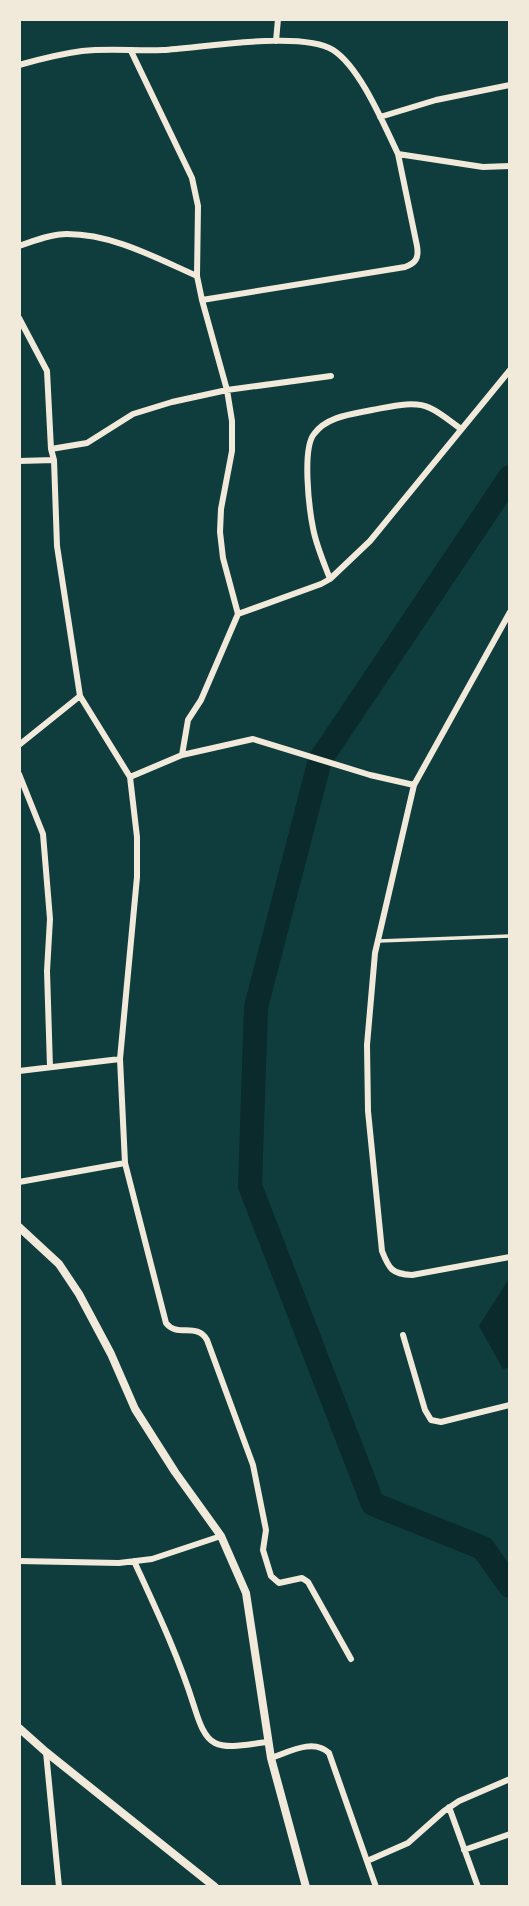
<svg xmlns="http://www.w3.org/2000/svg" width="529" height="1906" viewBox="0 0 529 1906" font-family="'Public Sans',sans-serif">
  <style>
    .water { fill: #0a2a2b }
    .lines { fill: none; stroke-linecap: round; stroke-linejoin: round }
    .river { stroke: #0a2a2b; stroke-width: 24 }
    .service { stroke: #f1e9da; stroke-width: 3.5 }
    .minor { stroke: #f1e9da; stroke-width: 6 }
    .tertiary { stroke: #f1e9da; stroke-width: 8 }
  </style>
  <rect width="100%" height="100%" fill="#0f3d3e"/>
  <path class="water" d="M 510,1277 L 510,1367 L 503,1369 L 479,1326 Z"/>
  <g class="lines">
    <path class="river" d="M 510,477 L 320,760 L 256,1007 L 250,1186 L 373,1504 L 483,1548 L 510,1586"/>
    <path class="service" d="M 379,941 L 510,936"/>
    <path class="minor" d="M 276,41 L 278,19
      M 131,51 L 192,178 L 198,206 L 197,276 L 202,300 L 227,390 L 232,421 L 232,451 L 221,509 L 220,532 L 223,558 L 238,614 L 201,700 L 188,720 L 182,755
      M 19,65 C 40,59 60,54 82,51 C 108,48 136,51 163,50 C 201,48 302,30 333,50 C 360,67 384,125 398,154 L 483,167 L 510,166
      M 380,117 L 436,100 L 510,85
      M 19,246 C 34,241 51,234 67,234 C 113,234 156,258 197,276
      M 202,300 L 405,267 C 416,263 419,258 417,246 L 398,154
      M 19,318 L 47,371 L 51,449 L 54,460 L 57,546 L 80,696 L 130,777 L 137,837 L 137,877 L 120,1059 L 19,1071
      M 51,449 L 87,443 L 133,414 L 172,402 L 227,390 L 331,376
      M 19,461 L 54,460
      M 330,579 C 324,563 316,545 313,528 C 309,508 302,449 314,434 C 327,416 353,414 372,410 C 389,407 414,400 430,408 C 441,413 451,422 461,429
      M 238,614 L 321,584 L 330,579 L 370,541 L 510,370
      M 19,745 L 80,696
      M 19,774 L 43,834 L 50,919 L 47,971 L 50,1067
      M 130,777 L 182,755 L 253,739 L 370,775 L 414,785 L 375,953 L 367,1045 L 368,1111 L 382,1251 C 389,1269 392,1274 412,1275 L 510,1257
      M 414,785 L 510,612
      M 120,1059 L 125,1163 L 166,1323 C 177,1338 197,1322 207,1340 L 253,1465 L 266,1530 L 263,1550 L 271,1576 L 279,1583 L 302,1578 L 308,1582 L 351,1659
      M 19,1182 L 125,1163
      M 403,1335 L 425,1410 L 431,1420 L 441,1422 L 510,1405
      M 19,1561 L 119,1563 L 152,1559 L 221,1536
      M 134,1561 C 156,1609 178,1655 194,1706 C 198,1718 203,1737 215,1743 C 229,1750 253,1743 269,1742
      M 46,1752 L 59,1887
      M 271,1758 C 289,1752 313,1738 329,1753 L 376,1887
      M 449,1807 L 478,1887
      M 464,1850 L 510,1834
      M 367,1861 L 408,1843 L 444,1811 L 459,1801 L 510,1779"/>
    <path class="tertiary" d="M 19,1227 L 59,1264 L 79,1294 L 111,1354 L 135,1409 L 175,1472 L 221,1536 L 246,1593 L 271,1758 L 306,1887
      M 19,1728 L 46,1752 L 215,1887"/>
  </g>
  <rect width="529" height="1906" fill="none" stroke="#f1e9da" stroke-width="42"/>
</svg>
